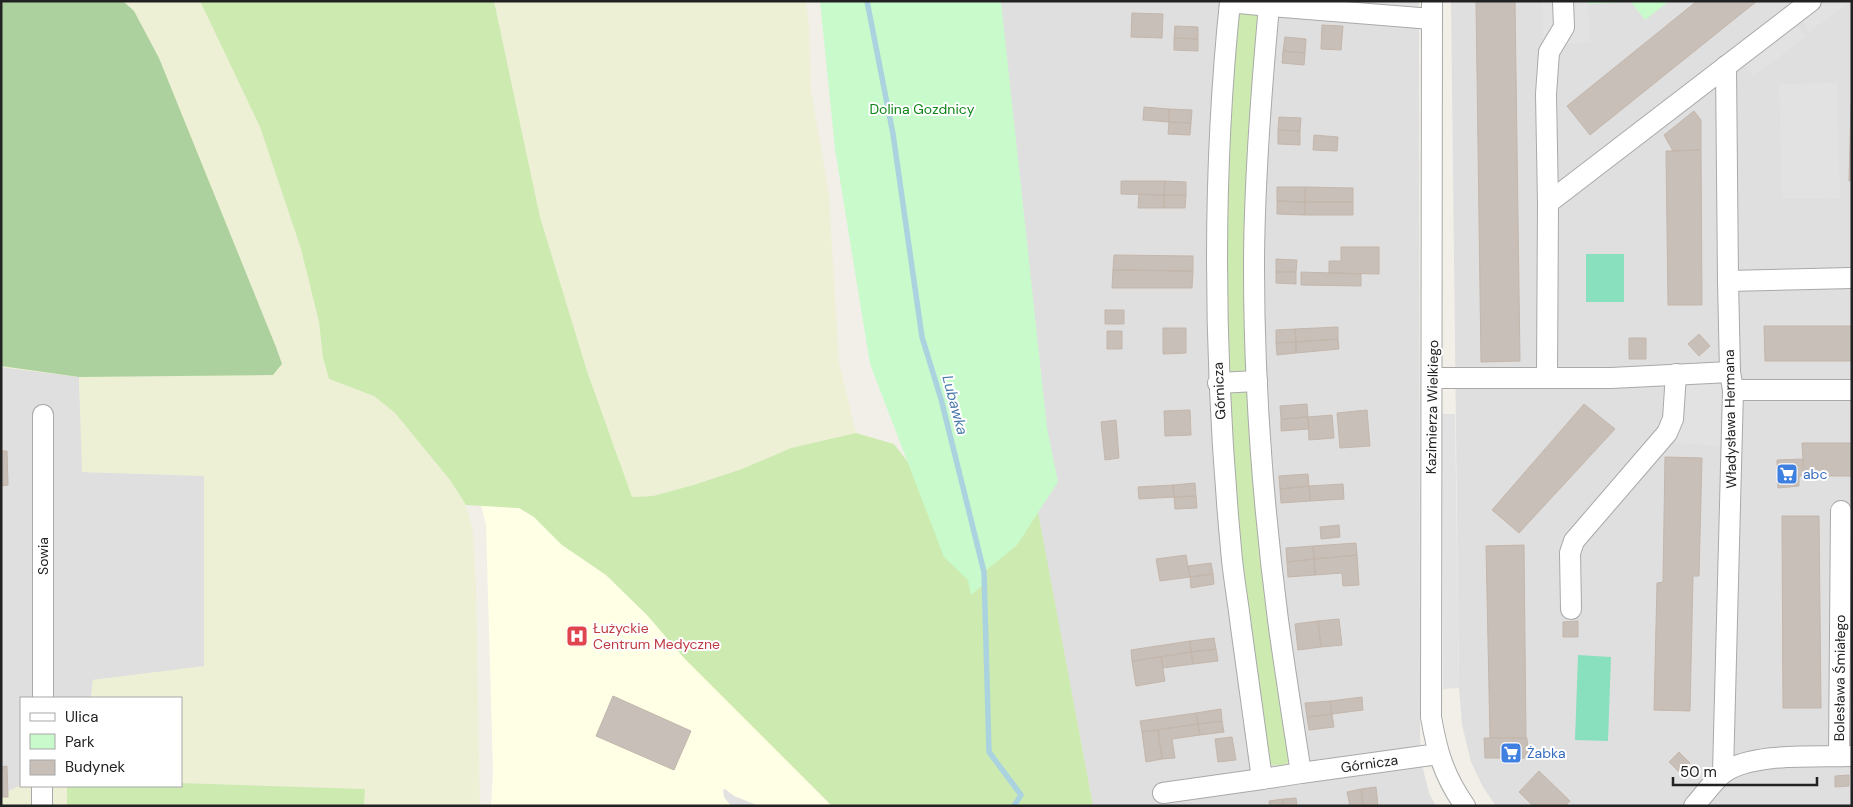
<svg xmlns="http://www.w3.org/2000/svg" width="1853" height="807" viewBox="0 0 1853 807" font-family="'DM Sans',sans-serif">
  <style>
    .residential { fill: #e0dfdf }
    .education { fill: #ffffe5 }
    .farmland { fill: #eef0d5 }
    .grass { fill: #cdebb0 }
    .forest { fill: #add19e }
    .park { fill: #c8facc }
    .pitch { fill: #88e0be }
    .parking { fill: #e2e2e2 }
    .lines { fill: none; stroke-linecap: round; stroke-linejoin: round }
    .stream { stroke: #aad3df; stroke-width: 5.5 }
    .building { fill: #c7bfb8; stroke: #c4b6ab }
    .minor-casing { stroke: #a9a9a9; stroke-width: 22 }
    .minor { stroke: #fff; stroke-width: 20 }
    .labels { text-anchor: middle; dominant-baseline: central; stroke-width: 4; stroke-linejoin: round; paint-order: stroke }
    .park-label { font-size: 14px; fill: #0c8416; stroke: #fff }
    .street-label { font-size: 14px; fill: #222; stroke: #fff }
    .shop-label { font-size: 14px; fill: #366cbe; stroke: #fff; text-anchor: start }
    .health-label { font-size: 14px; fill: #be3a42; stroke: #fff; text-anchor: start }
    .water-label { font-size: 15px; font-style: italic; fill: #4a7aab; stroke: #fff }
  </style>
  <rect width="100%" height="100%" fill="#f2efe9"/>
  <path class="residential" d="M 995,1 L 1419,1 L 1420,740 L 1423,769 L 1429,793 L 1436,806 L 1093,806 L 1005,344 Z
    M 1451,1 L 1852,1 L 1852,806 L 1496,806 L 1483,787 L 1471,762 L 1462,725 L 1459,688 Z
    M 1,367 L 79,377 L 83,472 L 204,475 L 204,667 L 93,680 L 91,698 L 21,698 L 21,785 L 1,795 Z"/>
  <path class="education" d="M 481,505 L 519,508 L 534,517 L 562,545 L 606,575 L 647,615 L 725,698 L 832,806 L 491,806 L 493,771 L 486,525 Z"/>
  <path class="farmland" d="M 1,1 L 200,1 L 260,127 L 301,249 L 319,322 L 323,358 L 329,379 L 374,396 L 395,413 L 450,480 L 466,505 L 473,531 L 476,588 L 480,806 L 364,806 L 365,789 L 181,783 L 181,698 L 91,698 L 93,680 L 204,666 L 204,476 L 82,472 L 79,377 L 1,367 Z
    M 494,1 L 806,1 L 809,25 L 811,90 L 829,195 L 839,362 L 856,433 L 791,448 L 742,469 L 690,486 L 653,496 L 632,498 L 587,371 L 540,217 Z
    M 21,785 L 67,786 L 67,806 L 1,806 L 1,795 Z"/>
  <path class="grass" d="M 200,1 L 494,1 L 540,217 L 587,371 L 632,497 L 653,496 L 690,486 L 742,469 L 791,448 L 856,433 L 894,444 L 934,496 L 1035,496 L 1093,806 L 832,806 L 684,658 L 647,615 L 606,575 L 562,545 L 534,517 L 519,508 L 466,505 L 450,480 L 395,413 L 374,396 L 329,379 L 323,358 L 319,322 L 301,249 L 260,127 Z
    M 1238,13 L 1258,14 L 1260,18 L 1247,371 L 1230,375 L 1226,371 L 1224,191 Z
    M 1247,389 L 1290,762 C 1284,766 1274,767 1268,763 L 1245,617 L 1227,392 Z
    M 181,783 L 365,789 L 364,806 L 67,806 L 67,786 L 181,786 Z"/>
  <path class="forest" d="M 1,1 L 123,1 L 134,11 L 159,58 L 276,347 L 282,364 L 273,375 L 79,377 L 1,366 Z"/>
  <path class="park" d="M 820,1 L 1001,1 L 1047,428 L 1058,482 L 1017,545 L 984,572 L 984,584 L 971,595 L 968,580 L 944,557 L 870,364 L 835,149 Z
    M 1588,1 L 1669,1 L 1645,20 L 1631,2 L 1588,4 Z"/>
  <path class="pitch" d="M 1586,254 L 1624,254 L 1624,302 L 1586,302 Z
    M 1578,655 L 1611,657 L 1608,741 L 1575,740 Z"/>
  <path class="parking" d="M 1542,1 L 1588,1 L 1590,42 L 1543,46 Z
    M 1825,1 L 1852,1 L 1809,32 L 1800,19 Z
    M 1796,24 L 1806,37 L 1753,76 L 1744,64 Z
    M 1837,83 L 1840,198 L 1782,199 L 1779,84 Z
    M 1690,384 L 1719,384 L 1723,387 L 1723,446 L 1675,443 L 1682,393 L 1687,386 Z
    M 1442,414 L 1455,414 L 1459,688 L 1443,689 Z
    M 1846,511 L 1852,511 L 1852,741 L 1849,741 Z
    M 725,789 L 734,796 L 759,806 L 731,806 L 724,797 L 723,790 Z"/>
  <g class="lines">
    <path class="stream" d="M 867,1 L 893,134 L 922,337 L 941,399 L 984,572 L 989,752 L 1021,795 L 1014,806"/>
  </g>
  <path class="building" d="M 1476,1 L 1515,1 L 1520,361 L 1481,362 Z
    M 1697,1 L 1757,1 L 1590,135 L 1567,106 Z
    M 1132,13 L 1163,14 L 1162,38 L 1131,37 Z
    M 1322,25 L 1343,26 L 1341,50 L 1321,49 Z
    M 1175,26 L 1198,27 L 1198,39 L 1174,38 Z
    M 1285,37 L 1306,39 L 1305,53 L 1283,51 Z
    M 1174,38 L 1198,39 L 1198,51 L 1174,50 Z
    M 1283,51 L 1305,53 L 1304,65 L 1282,63 Z
    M 1851,104 L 1852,104 L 1852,181 L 1849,181 Z
    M 1144,107 L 1169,109 L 1169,122 L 1143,120 Z
    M 1169,109 L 1192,110 L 1191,123 L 1169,122 Z
    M 1694,111 L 1701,120 L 1701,150 L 1673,151 L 1664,135 Z
    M 1279,117 L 1301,118 L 1300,131 L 1278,130 Z
    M 1169,122 L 1191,123 L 1190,135 L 1168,134 Z
    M 1278,130 L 1300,131 L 1300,145 L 1278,144 Z
    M 1314,135 L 1338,137 L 1337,151 L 1313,150 Z
    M 1701,150 L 1702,305 L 1668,305 L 1666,151 Z
    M 1121,181 L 1165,181 L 1164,195 L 1121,194 Z
    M 1165,181 L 1186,182 L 1186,195 L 1164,195 Z
    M 1277,187 L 1305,187 L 1305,202 L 1277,201 Z
    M 1305,187 L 1353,188 L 1353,202 L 1305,202 Z
    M 1139,194 L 1164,195 L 1164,208 L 1138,208 Z
    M 1164,195 L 1186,195 L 1185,208 L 1164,208 Z
    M 1277,201 L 1305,202 L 1305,215 L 1277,214 Z
    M 1305,202 L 1353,202 L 1353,215 L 1305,215 Z
    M 1341,247 L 1379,247 L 1379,274 L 1329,273 L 1329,261 L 1341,261 Z
    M 1114,255 L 1193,256 L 1193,271 L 1113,270 Z
    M 1276,259 L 1297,260 L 1296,272 L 1276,272 Z
    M 1113,270 L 1193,271 L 1192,288 L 1112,288 Z
    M 1276,272 L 1296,272 L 1296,284 L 1276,283 Z
    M 1301,272 L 1361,274 L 1361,286 L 1301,285 Z
    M 1105,310 L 1124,310 L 1124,324 L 1105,324 Z
    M 1764,326 L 1852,326 L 1852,361 L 1765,361 Z
    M 1338,327 L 1338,339 L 1296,342 L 1295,329 Z
    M 1163,328 L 1186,328 L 1186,353 L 1163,354 Z
    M 1295,329 L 1296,342 L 1276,343 L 1276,330 Z
    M 1107,331 L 1122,331 L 1122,349 L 1107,349 Z
    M 1699,334 L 1710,346 L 1699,356 L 1688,344 Z
    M 1629,338 L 1646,338 L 1646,359 L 1629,359 Z
    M 1338,339 L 1339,349 L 1296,353 L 1296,342 Z
    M 1296,342 L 1296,353 L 1277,355 L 1276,343 Z
    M 1307,404 L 1308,417 L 1281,419 L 1280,406 Z
    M 1584,404 L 1615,429 L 1519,533 L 1492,510 Z
    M 1190,410 L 1191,435 L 1165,436 L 1164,411 Z
    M 1367,410 L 1370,446 L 1340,448 L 1337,413 Z
    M 1332,415 L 1334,438 L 1309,440 L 1308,417 Z
    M 1308,417 L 1309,429 L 1281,431 L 1281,419 Z
    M 1116,420 L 1119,458 L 1105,460 L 1101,422 Z
    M 1802,443 L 1852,443 L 1852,476 L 1804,476 Z
    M 1,451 L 7,451 L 8,485 L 1,486 Z
    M 1665,457 L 1702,458 L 1699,576 L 1693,576 L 1690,711 L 1654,710 L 1657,583 L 1663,582 Z
    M 1803,459 L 1804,476 L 1799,476 L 1799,486 L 1778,488 L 1777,460 Z
    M 1308,474 L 1309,486 L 1280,489 L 1279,476 Z
    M 1195,483 L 1196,496 L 1174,497 L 1173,485 Z
    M 1343,484 L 1344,499 L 1310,501 L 1309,486 Z
    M 1173,485 L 1174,497 L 1139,499 L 1138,487 Z
    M 1309,486 L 1310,501 L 1281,503 L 1280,489 Z
    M 1196,496 L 1197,508 L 1175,509 L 1174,497 Z
    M 1782,516 L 1819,516 L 1821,708 L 1783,708 Z
    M 1339,525 L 1340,537 L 1321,539 L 1320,527 Z
    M 1356,543 L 1357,555 L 1314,559 L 1313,546 Z
    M 1524,545 L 1526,738 L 1490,738 L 1486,546 Z
    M 1313,546 L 1314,559 L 1287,562 L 1286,548 Z
    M 1186,555 L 1190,577 L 1160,581 L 1156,559 Z
    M 1357,555 L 1359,585 L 1343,586 L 1342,573 L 1315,575 L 1314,559 Z
    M 1314,559 L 1315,575 L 1288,577 L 1287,562 Z
    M 1211,563 L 1213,574 L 1190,577 L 1188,566 Z
    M 1213,574 L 1214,584 L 1191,588 L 1190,577 Z
    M 1339,619 L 1342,645 L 1321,647 L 1318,621 Z
    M 1318,621 L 1321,647 L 1298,650 L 1295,624 Z
    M 1578,621 L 1578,637 L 1563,637 L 1563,622 Z
    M 1214,638 L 1216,649 L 1191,652 L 1190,641 Z
    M 1190,641 L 1191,652 L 1132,661 L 1131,650 Z
    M 1216,649 L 1218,661 L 1193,664 L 1191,652 Z
    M 1191,652 L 1193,664 L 1163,668 L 1161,657 Z
    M 1161,657 L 1165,681 L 1136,686 L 1132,661 Z
    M 613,696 L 691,731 L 674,770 L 596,736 Z
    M 1362,697 L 1363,710 L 1332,714 L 1330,701 Z
    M 1330,701 L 1332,714 L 1307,717 L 1305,703 Z
    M 1221,709 L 1222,721 L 1198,724 L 1196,713 Z
    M 1196,713 L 1198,724 L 1142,732 L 1140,721 Z
    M 1332,714 L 1334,727 L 1309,730 L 1307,717 Z
    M 1222,721 L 1224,732 L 1200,735 L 1198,724 Z
    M 1198,724 L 1200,735 L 1172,739 L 1175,758 L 1162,759 L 1158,730 Z
    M 1158,730 L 1162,759 L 1146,762 L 1142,732 Z
    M 1232,737 L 1236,760 L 1218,762 L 1215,739 Z
    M 1484,738 L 1527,738 L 1528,758 L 1485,758 Z
    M 1679,752 L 1690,763 L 1680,773 L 1669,762 Z
    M 7,766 L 8,797 L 1,797 L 1,767 Z
    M 1539,771 L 1570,801 L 1565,806 L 1533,806 L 1519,792 Z
    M 1849,775 L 1849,786 L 1835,787 L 1835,776 Z
    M 1376,787 L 1378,806 L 1363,806 L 1361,789 Z
    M 1361,789 L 1363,806 L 1350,806 L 1347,792 Z
    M 1296,798 L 1297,806 L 1283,806 L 1283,799 Z
    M 1283,799 L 1283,806 L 1270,806 L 1269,801 Z"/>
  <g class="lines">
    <g class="minor-casing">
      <g id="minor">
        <path d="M 1432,1 L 1431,717 C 1437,752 1444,776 1465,806"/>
        <path d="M 1230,2 L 1269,6 C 1261,93 1254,181 1254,268 C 1254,385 1263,504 1278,620 C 1285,671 1293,722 1301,773 L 1262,779 C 1255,728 1248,678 1241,627 C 1238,601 1233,575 1231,549 C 1214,367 1211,184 1230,2 Z"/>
        <path d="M 1269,6 L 1432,19"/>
        <path d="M 1548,203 L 1546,94 L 1549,52 L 1564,27 L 1563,1"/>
        <path d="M 1728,281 L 1852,278"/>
        <path d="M 1432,378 L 1547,378 L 1548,203 L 1811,1"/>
        <path d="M 1547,378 L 1611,378 L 1730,372"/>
        <path d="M 1218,383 L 1257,381"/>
        <path d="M 1733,390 L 1852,390"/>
        <path d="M 1571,609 L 1570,553 L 1574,541 L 1667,433 L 1673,419 L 1676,374"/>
        <path d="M 43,698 L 43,415"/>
        <path id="s1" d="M 1839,756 L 1841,511"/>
        <path id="s2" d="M 1301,773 L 1438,754"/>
        <path d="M 1723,773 L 1733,390 L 1730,372 L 1728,281 L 1726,66"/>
        <path d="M 1163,793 L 1262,779"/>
        <path d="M 42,806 L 42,786"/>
        <path d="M 1694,806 C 1703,796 1712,783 1722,774 C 1749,752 1818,757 1852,756"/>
      </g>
    </g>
    <use href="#minor" class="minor"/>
  </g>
  <defs>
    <g id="supermarket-square" transform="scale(1.125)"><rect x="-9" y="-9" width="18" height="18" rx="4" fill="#3f7fe0" stroke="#fff"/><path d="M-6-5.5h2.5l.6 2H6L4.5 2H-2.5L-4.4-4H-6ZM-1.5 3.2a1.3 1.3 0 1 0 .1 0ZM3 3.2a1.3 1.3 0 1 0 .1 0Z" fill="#fff"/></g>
    <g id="hospital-square" transform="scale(1.125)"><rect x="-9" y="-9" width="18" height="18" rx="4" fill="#e0444e" stroke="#fff"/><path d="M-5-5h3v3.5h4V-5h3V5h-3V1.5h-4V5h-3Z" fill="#fff"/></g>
  </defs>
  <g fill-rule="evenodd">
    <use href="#supermarket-square" x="1787" y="474"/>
    <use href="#hospital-square" x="577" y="636"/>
    <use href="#supermarket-square" x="1511" y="753"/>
  </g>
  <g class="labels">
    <g class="park-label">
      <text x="922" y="109">Dolina Gozdnicy</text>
    </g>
    <g class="street-label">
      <text transform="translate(1219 391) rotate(-93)">Górnicza</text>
      <text transform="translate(1432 407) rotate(-89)">Kazimierza Wielkiego</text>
      <text transform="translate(1730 419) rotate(-91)">Władysława Hermana</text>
      <text transform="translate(43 556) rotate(-90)">Sowia</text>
      <text stroke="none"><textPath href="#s1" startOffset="78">Bolesława Śmiałego</textPath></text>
      <text stroke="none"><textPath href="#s2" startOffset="69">Górnicza</textPath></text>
    </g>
    <g class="shop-label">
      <text x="1803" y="474">abc</text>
      <text x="1527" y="753">Żabka</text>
    </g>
    <g class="health-label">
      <text x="593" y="628">Łużyckie<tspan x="593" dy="16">Centrum Medyczne</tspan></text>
    </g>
    <g class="water-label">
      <text transform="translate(955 405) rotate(75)">Lubawka</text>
    </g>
  </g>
  <rect width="1853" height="807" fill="none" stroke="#222222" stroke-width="5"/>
  <rect x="20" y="697" width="162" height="90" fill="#ffffff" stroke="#a7a7a7"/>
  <rect x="30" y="713" width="25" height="8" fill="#ffffff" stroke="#a7a7a7"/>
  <text x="65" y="722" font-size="15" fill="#222222">Ulica</text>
  <rect x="30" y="734" width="25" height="15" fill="#c8facc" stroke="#a7a7a7"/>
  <text x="65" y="747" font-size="15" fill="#222222">Park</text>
  <rect x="30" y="760" width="25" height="15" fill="#c7bfb8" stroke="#a7a7a7"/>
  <text x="65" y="772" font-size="15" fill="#222222">Budynek</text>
  <path d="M1673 777v8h144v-8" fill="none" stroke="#222222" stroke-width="2.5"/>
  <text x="1680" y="777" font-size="15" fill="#222222" stroke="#ffffff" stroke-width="4" paint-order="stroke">50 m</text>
</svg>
